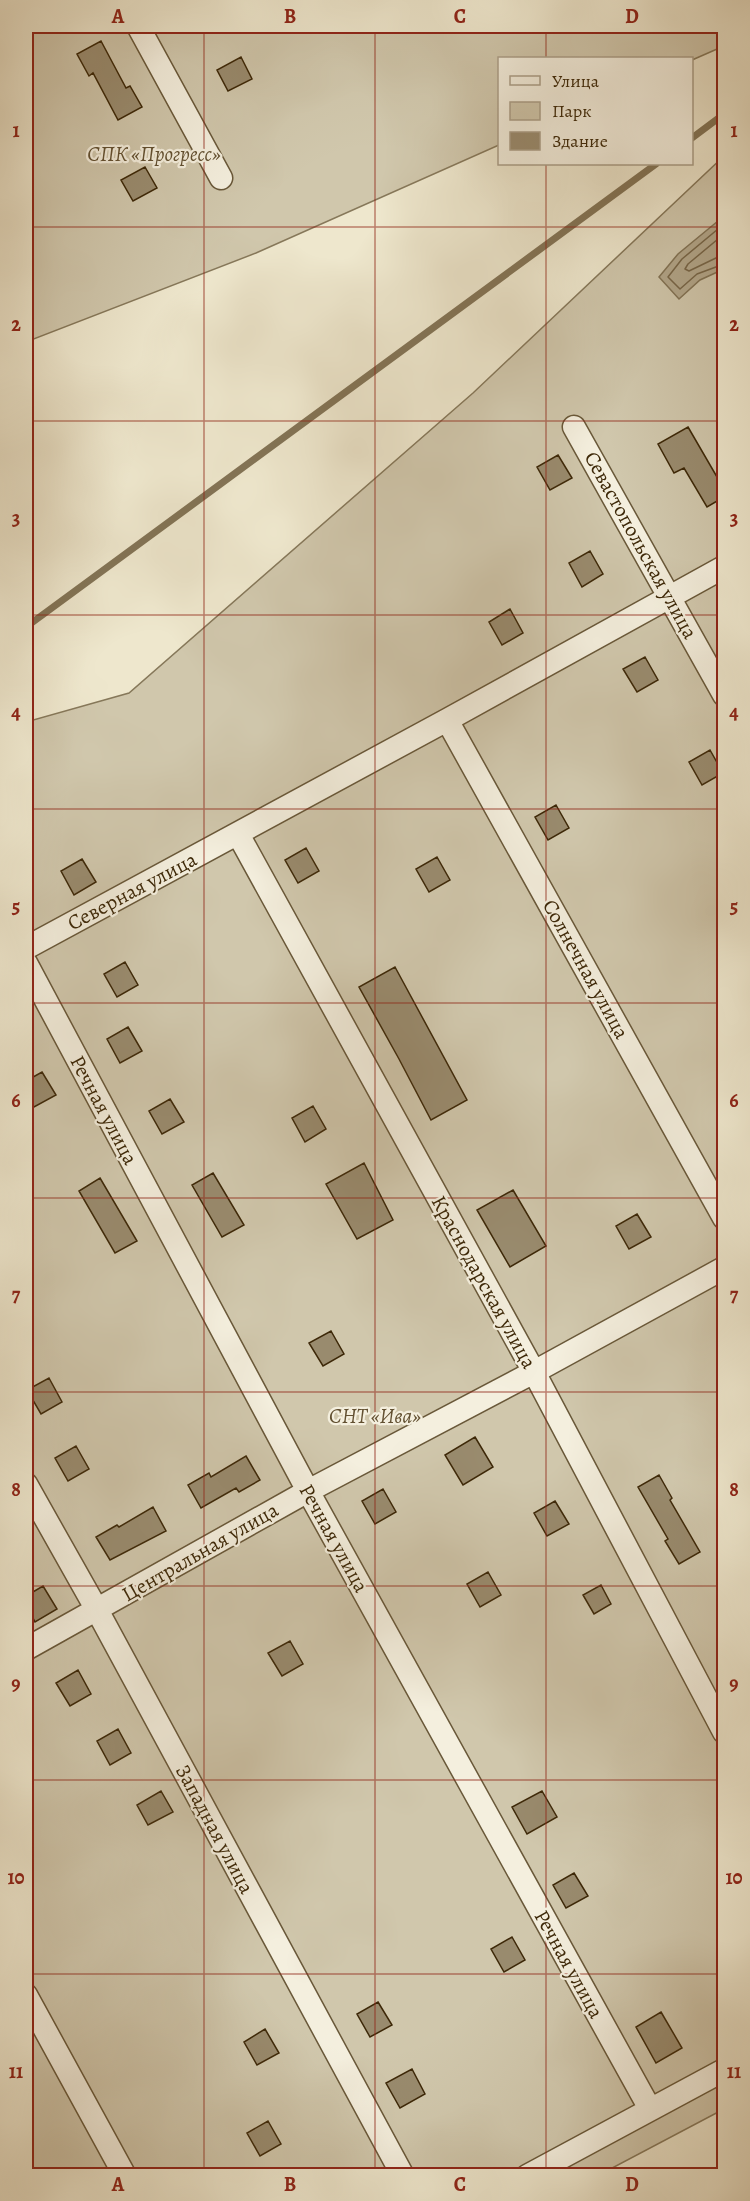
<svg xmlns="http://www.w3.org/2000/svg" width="750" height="2201" viewBox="0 0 750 2201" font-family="Alegreya,serif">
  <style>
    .green { fill: #d0c7ac; stroke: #86785a; stroke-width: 1.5 }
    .water { fill: #b2a68a; stroke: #837456; stroke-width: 1.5 }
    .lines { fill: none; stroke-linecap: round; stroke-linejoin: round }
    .shore { stroke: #786749; stroke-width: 1.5 }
    .stream { stroke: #837456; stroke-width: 7 }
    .building { fill: #998b6e; stroke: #3d2808; stroke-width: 1.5 }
    .street-casing { stroke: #695839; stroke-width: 25 }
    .street { stroke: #f4efde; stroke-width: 22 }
    .grid { fill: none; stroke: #8f2418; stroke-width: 1.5; stroke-opacity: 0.55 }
    .labels { text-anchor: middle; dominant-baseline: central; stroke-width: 4.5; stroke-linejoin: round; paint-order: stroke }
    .park-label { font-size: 21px; font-style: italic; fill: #625031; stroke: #f4efde }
    .street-label { font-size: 21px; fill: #3d2808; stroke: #f4efde }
    .neatline { fill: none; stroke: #8f2418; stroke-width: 2 }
    .grid-label { font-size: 20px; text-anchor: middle; font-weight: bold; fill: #8f2418 }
  </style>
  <rect width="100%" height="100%" fill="#eee7cd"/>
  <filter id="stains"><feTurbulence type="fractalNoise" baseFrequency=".00333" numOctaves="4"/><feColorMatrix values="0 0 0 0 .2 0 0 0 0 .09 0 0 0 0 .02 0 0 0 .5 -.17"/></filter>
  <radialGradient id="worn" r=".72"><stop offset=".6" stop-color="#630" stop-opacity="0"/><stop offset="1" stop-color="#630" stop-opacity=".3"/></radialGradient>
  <path class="green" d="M 26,26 L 724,26 L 724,46 L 692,60 L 692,58 L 500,58 L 499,145 L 256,253 L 26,342 Z
    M 724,156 L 724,2109 L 599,2175 L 37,2176 L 26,2155 L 26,722 L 129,693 L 473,393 Z"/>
  <path class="water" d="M 724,216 L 724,269 L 700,280 L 679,299 L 659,277 L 678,254 Z"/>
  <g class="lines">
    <path class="shore" d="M 724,224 L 682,259 L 668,277 L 680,289 L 697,274 L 724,264
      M 724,234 L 688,264 L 685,269 L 689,271 L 718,257 L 724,256"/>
    <path class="stream" d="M 692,138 L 724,114
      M 26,627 L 656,164"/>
  </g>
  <path class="building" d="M 101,41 L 126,88 L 130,86 L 142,107 L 118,120 L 93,73 L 89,76 L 77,54 Z
    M 241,57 L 252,79 L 228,91 L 217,70 Z
    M 145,167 L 157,188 L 133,201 L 121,180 Z
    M 688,427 L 724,489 L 724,497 L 707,507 L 684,468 L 674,473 L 658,444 Z
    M 558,455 L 572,478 L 550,490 L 537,467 Z
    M 590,551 L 603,574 L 582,587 L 569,563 Z
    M 510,609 L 523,633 L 502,645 L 489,622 Z
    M 645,657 L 658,680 L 637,692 L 623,669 Z
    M 710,750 L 723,773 L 702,785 L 689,762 Z
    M 556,805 L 569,828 L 548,840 L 535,817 Z
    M 306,848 L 319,871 L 298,883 L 285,860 Z
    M 437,857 L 450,880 L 429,892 L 416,869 Z
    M 82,859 L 96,882 L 74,895 L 61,871 Z
    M 125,962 L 138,985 L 117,997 L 104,974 Z
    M 395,967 L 467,1100 L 431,1120 L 399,1059 L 359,987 Z
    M 128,1027 L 142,1051 L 120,1063 L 107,1039 Z
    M 42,1072 L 56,1095 L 34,1107 L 26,1092 L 26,1081 Z
    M 170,1099 L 184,1122 L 162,1134 L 149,1111 Z
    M 313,1106 L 326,1129 L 305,1142 L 292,1118 Z
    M 364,1163 L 393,1220 L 357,1239 L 326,1184 Z
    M 213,1173 L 244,1225 L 222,1237 L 192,1185 Z
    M 100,1178 L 137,1241 L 115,1253 L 79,1191 Z
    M 513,1190 L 546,1246 L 510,1267 L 477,1210 Z
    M 637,1214 L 651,1237 L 629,1249 L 616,1226 Z
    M 331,1331 L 344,1354 L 323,1366 L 309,1343 Z
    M 49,1378 L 62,1402 L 41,1414 L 27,1390 Z
    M 475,1437 L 493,1467 L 463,1485 L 445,1455 Z
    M 76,1446 L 89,1469 L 68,1481 L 55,1458 Z
    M 246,1456 L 260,1480 L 239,1492 L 236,1488 L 201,1508 L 188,1485 L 209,1473 L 211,1477 Z
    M 659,1475 L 672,1498 L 670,1500 L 700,1552 L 679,1564 L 665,1541 L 668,1539 L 638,1487 Z
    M 383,1489 L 396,1512 L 375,1524 L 362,1501 Z
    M 555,1501 L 569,1524 L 547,1536 L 534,1513 Z
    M 153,1507 L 166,1531 L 110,1560 L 96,1537 L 117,1525 L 119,1527 Z
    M 488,1572 L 501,1595 L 480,1607 L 467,1584 Z
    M 601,1585 L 611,1604 L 594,1614 L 583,1595 Z
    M 43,1586 L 57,1609 L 35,1622 L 26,1604 L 26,1596 Z
    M 290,1641 L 303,1664 L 282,1676 L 268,1653 Z
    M 78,1670 L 91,1694 L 70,1706 L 56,1683 Z
    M 118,1729 L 131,1753 L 110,1765 L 97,1741 Z
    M 161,1791 L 173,1812 L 148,1825 L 137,1805 Z
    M 542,1791 L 557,1817 L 527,1834 L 512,1807 Z
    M 574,1873 L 588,1896 L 566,1908 L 553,1885 Z
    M 512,1937 L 525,1960 L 504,1972 L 491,1949 Z
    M 378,2002 L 392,2025 L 370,2037 L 357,2014 Z
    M 661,2012 L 682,2048 L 656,2063 L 636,2027 Z
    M 265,2029 L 279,2053 L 257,2065 L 244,2042 Z
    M 412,2069 L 425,2094 L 400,2108 L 386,2083 Z
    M 268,2121 L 281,2144 L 260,2156 L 247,2133 Z"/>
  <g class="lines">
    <g class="street-casing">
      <path id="street" d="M 138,26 L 221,178
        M 574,427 L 724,695
        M 447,720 L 724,1218
        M 238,834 L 534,1372 L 724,1732
        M 26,948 L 447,720 L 724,567
        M 26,963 L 308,1491 L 650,2109
        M 26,1484 L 97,1610 L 403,2176
        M 26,1649 L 308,1491 L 534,1372 L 724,1268
        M 26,1995 L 125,2176
        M 527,2176 L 724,2070"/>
    </g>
    <use href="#street" class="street"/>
  </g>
  <path class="grid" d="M 204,26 L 204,2176M 375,26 L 375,2176M 546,26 L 546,58M 546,164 L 546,2176M 26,227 L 724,227M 26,421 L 724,421M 26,615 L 724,615M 26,809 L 724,809M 26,1003 L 724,1003M 26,1198 L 724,1198M 26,1392 L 724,1392M 26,1586 L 724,1586M 26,1780 L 724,1780M 26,1974 L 724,1974"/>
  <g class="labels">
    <g class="park-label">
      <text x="154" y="154">СПК «Прогресс»</text>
      <text x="375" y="1416">СНТ «Ива»</text>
    </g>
    <g class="street-label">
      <text transform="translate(641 545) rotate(61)">Севастопольская улица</text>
      <text transform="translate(132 891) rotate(-28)">Северная улица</text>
      <text transform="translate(586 969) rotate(61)">Солнечная улица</text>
      <text transform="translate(104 1110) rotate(62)">Речная улица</text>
      <text transform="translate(484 1282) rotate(61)">Краснодарская улица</text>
      <text transform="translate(334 1538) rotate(61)">Речная улица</text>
      <text transform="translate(200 1552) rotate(-30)">Центральная улица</text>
      <text transform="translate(215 1829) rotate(62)">Западная улица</text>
      <text transform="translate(569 1964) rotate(61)">Речная улица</text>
    </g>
  </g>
  <rect width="750" height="2201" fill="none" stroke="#eee7cd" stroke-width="66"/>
  <rect x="498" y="57" width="195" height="108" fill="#f4efde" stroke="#ab9f88" stroke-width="1.5"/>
  <rect x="510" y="76" width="30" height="9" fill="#f4efde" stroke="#ab9f88" stroke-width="1.5"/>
  <text x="552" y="87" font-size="18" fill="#3d2808">Улица</text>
  <rect x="510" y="102" width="30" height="18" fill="#d0c7ac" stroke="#ab9f88" stroke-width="1.5"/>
  <text x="552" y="117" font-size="18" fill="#3d2808">Парк</text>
  <rect x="510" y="132" width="30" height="18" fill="#998b6e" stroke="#ab9f88" stroke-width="1.5"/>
  <text x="552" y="147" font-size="18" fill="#3d2808">Здание</text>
  <rect x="33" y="33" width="684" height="2135" class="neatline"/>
  <g class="grid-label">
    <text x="118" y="23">A</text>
    <text x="290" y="23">B</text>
    <text x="460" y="23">C</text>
    <text x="632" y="23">D</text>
    <text x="16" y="137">1</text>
    <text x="734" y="137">1</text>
    <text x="16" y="331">2</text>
    <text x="734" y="331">2</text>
    <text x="16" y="525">3</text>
    <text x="734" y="525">3</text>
    <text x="16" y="719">4</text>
    <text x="734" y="719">4</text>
    <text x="16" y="913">5</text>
    <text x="734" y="913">5</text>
    <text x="16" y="1107">6</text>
    <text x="734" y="1107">6</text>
    <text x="16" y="1301">7</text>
    <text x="734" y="1301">7</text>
    <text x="16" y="1496">8</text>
    <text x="734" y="1496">8</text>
    <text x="16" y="1690">9</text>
    <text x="734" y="1690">9</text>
    <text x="16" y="1884">10</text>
    <text x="734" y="1884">10</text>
    <text x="16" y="2078">11</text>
    <text x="734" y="2078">11</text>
    <text x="118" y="2191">A</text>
    <text x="290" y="2191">B</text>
    <text x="460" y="2191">C</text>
    <text x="632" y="2191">D</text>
  </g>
  <rect width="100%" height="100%" filter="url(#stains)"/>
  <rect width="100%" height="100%" fill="url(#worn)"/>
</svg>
